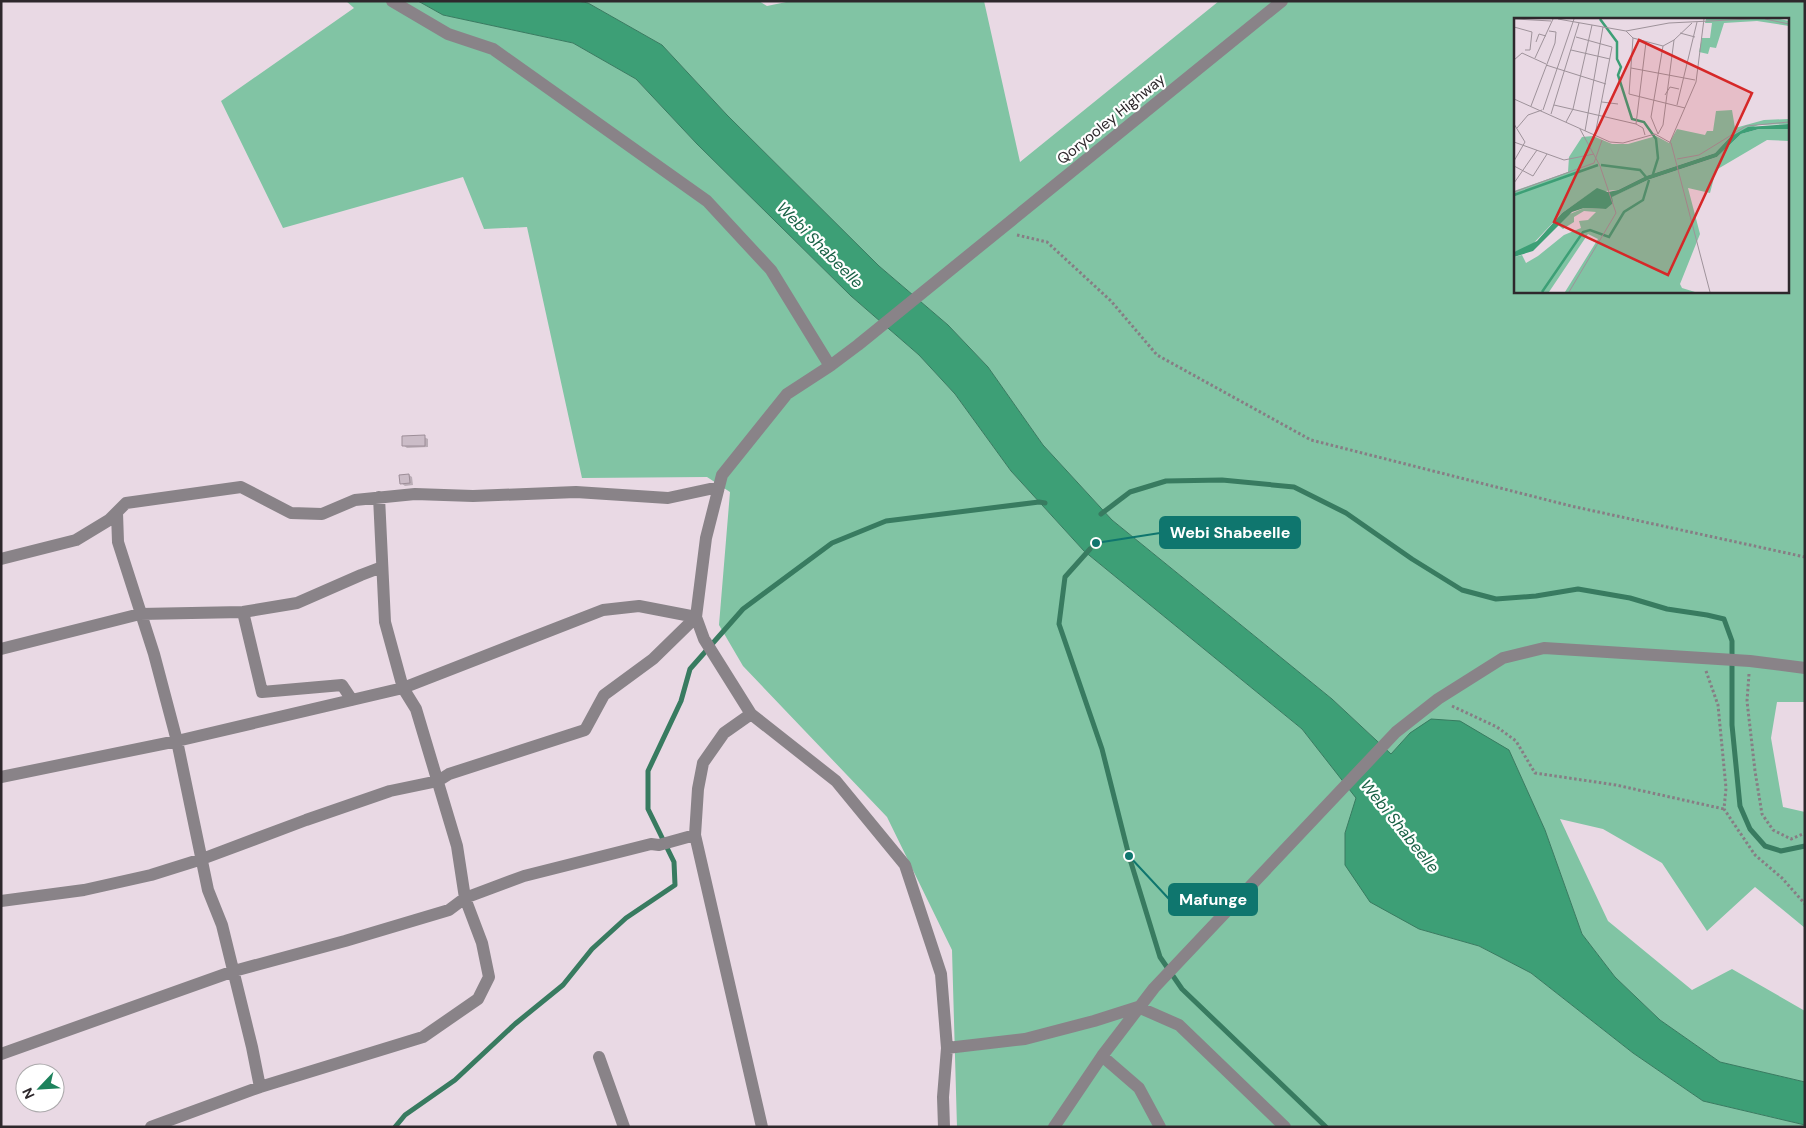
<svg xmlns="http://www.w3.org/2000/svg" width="1806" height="1128" viewBox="0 0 1806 1128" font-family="'DM Sans',sans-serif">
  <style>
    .green { fill: #81c4a4; fill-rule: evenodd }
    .water { fill: #3d9f76; stroke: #387b60 }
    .shadow { fill: #0003 }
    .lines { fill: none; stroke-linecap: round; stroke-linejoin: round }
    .stream { stroke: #387b60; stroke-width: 5 }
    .building { fill: #cbbcc7; stroke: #9d8e98 }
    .path { stroke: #877d84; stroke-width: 3; stroke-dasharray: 2.5 2.5; stroke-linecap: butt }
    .minor { stroke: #898388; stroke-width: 12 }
    .labels { text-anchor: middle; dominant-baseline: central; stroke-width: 4.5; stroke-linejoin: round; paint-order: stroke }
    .street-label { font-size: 15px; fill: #2e282c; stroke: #fff }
    .water-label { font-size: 16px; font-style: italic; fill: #1a6246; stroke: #fff }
    .inset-river { fill: none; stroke: #3d9f76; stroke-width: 2.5 }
    .inset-road { fill: none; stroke: #9e929a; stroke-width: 1 }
    .view { fill: #d62828; fill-opacity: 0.15; stroke: #d62828; stroke-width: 2.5 }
    .inset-edge { fill: none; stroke: #2e282c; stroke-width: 2.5 }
    .leader { fill: none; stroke: #0f766e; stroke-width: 2 }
    .callout-dot { fill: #0f766e; stroke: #fff; stroke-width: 2 }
    .callout { fill: #0f766e; stroke: #0f766e; stroke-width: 2 }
    .callout-label { font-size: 16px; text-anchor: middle; font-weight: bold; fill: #fff }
  </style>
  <rect width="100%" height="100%" fill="#e9d9e4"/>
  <path class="green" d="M 346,1 L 418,1 L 443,15 L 573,43 L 636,79 L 697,144 L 851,296 L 919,355 L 955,394 L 1011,471 L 1084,551 L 1302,729 L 1357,798 L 1345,833 L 1419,929 L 1479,946 L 1531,973 L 1633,1053 L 1703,1101 L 1805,1125 L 1805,1127 L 957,1127 L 952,950 L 887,817 L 743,666 L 719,625 L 730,492 L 707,477 L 582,478 L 527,227 L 484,229 L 463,177 L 283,228 L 221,101 L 354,8 Z
    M 578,1 L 759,1 L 767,6 L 791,1 L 984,1 L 1020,162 L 1219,1 L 1805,1 L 1805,702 L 1777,702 L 1771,738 L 1783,807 L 1805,812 L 1805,928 L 1755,887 L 1707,931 L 1662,863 L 1603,829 L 1560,819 L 1608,921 L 1692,990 L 1732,969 L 1805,1011 L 1805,1082 L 1720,1062 L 1660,1020 L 1615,977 L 1582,934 L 1545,830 L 1509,750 L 1410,733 L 1391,754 L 1332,699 L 1112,520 L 1043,445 L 988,367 L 948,325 L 879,266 L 727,115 L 662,45 L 588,3 ZM 1515,19 L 1787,19 L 1787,291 L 1515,291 Z"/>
  <path class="water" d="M 418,1 L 578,1 L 588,3 L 662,45 L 727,115 L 879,266 L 948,325 L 988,367 L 1043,445 L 1112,520 L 1332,699 L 1391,754 L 1410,733 L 1431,719 L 1460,721 L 1509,750 L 1545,830 L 1582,934 L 1615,977 L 1660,1020 L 1720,1062 L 1805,1082 L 1805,1125 L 1703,1101 L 1633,1053 L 1531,973 L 1479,946 L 1419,929 L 1370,902 L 1345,865 L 1345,833 L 1356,798 L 1302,729 L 1084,551 L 1011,471 L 955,394 L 919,355 L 851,296 L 697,144 L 636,79 L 573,43 L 443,15 Z"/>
  <path class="shadow" d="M 424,437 L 428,439 L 428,447 L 407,448 L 403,445 Z
    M 409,475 L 412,477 L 413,485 L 405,486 L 401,483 Z"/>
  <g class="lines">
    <path class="stream" d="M 1101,514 L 1130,492 L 1166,481 L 1222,480 L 1294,487 L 1346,513 L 1412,559 L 1462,590 L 1496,599 L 1536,596 L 1578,589 L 1630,598 L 1667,609 L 1707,615 L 1724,619 L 1732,641 L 1732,725 L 1740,806 L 1750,829 L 1765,846 L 1781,851 L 1805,846
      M 1090,549 L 1065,577 L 1059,624 L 1102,749 L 1129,856 L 1160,957 L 1182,989 L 1326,1127
      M 395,1127 L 405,1115 L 455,1080 L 515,1024 L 563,985 L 592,949 L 626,918 L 675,885 L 674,862 L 648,809 L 648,771 L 681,701 L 690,669 L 743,609 L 832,543 L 886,521 L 1039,502 L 1045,503"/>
  </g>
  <path class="building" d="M 425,435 L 425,446 L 402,446 L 402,436 Z
    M 409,474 L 410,483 L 400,484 L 399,475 Z"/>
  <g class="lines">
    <path class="path" d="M 1017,235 L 1047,242 L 1111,301 L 1157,355 L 1311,440 L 1571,506 L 1805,557
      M 1706,671 L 1718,705 L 1726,788 L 1724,809 L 1755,855 L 1782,878 L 1805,904
      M 1749,674 L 1747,701 L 1755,771 L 1762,814 L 1773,830 L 1791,839 L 1805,833
      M 1452,706 L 1497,727 L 1516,741 L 1535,773 L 1616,785 L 1724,809"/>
    <path class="minor" d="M 392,1 L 448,34 L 493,49 L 707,201 L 771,270 L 830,366
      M 117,513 L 118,542 L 154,654 L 177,741 L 208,890 L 222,925 L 252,1047 L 260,1087
      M 1,559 L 76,540 L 109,520 L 126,503 L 241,487 L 291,513 L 322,514 L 355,500 L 415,494 L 473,496 L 576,492 L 668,498 L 719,487
      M 243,612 L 262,692 L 342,685 L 352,700
      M 1,649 L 140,614 L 243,612 L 297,603 L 361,575 L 382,567
      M 751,714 L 724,733 L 703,763 L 698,789 L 695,835 L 762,1127
      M 1,777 L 177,741 L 403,688 L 603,610 L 639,606 L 696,617
      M 1,901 L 84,890 L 151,875 L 202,859 L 306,820 L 390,791 L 438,781 L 449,774 L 585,730 L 604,695 L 653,659 L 696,617
      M 947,1048 L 1025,1039 L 1094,1021 L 1138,1007 L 1179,1025 L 1285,1127
      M 1,1054 L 234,971 L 345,941 L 449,910 L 465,898 L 524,876 L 651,844 L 659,845 L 695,835
      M 1102,1056 L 1139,1088 L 1160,1127
      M 599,1057 L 624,1127
      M 151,1127 L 260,1087 L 423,1037 L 478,999 L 489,977 L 482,943 L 465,898 L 457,846 L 416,709 L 403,688 L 385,622 L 379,497
      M 944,1127 L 943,1097 L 947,1048 L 941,974 L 905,865 L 836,781 L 751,714 L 704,639 L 696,617 L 706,538 L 722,475 L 787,394 L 830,366 L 858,345 L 1282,1
      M 1054,1127 L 1102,1056 L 1154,988 L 1396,732 L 1438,699 L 1503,658 L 1544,648 L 1750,661 L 1805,668"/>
  </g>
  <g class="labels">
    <g class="street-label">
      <text transform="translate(1111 119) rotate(-39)">Qoryooley Highway</text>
    </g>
    <g class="water-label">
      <text transform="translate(820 245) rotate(45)">Webi Shabeelle</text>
      <text transform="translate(1400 826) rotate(51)">Webi Shabeelle</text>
    </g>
  </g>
  <g transform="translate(1514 18)">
    <rect width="275" height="275" fill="#e9d9e4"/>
    <path d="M 192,1 L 266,1 L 275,3 L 275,8 L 243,3 L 210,5 L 202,30 L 196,29 L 194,36 L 185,34 L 188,20 L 196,20 L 198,5 L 191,5 ZM 218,92 L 221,110 L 250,102 L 275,101 L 275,106 L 244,107 L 216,119 L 201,135 L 132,158 L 104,172 L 78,174 L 48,195 L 16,229 L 0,234 L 0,173 L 54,154 L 55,139 L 68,119 L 79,118 L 98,126 L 114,126 L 142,118 L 155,125 L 163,111 L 191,117 L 193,113 L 199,113 L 202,93 ZM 245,111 L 275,111 L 275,123 L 253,122 L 202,152 L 196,175 L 174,170 L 186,216 L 166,266 L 168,270 L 181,274 L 51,274 L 84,221 L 74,216 L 35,274 L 0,274 L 0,239 L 8,237 L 12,245 L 24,238 L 50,217 L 67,210 L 65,203 L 74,202 L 82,194 L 70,193 L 60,199 L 60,204 L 49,211 L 44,207 L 51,198 L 70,190 L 92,191 L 97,179 L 134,162 L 203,139 L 227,116 Z" fill="#81c4a4"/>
    <path d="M 275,106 L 275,111 L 245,111 L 227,116 L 203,139 L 134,162 L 98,179 L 99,185 L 92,191 L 70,190 L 58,194 L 19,233 L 0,239 L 0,234 L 23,223 L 48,195 L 83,170 L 94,174 L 104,172 L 132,158 L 201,135 L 216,119 L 234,109 Z" fill="#3d9f76"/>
    <path class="inset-river" d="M 86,1 L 103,24 L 103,41 L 107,49 L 104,57 L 118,101 L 130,104 L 142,121 L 144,140 L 139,156M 87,147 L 126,152 L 132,159M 0,177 L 84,147M 28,274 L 69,214 L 76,212 L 95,219 L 110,194 L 129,182 L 135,162"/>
    <path class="inset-road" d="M 1,1 L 37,3M 44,1 L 112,13 L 155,5 L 236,1M 251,1 L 275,6M 0,9 L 18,14 L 16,32 L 11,32M 112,13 L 119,20 L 149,28 L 160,22 L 178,5M 166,15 L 181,19M 62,19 L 98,29 L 81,117M 119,20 L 115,76 L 171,90M 22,24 L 25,16 L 32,18M 57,32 L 96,41M 21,40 L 39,1M 0,42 L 8,35 L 32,46M 32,47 L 92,66M 117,50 L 181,62M 151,77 L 156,69 L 165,71M 0,81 L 96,124 L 109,125 L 141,116 L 157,125 L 196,274M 88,84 L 104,86M 40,87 L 122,106 L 129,110 L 131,117M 163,87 L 183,4M 17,88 L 41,25 L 42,14 L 35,13M 29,92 L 60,1M 37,96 L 65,5M 52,104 L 59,91 L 78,7M 0,106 L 11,124 L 0,143M 122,106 L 132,24M 3,110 L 14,97 L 28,92M 71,113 L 89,9M 144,116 L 149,107 L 160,22M 144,116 L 137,99 L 149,28M 0,124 L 50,142 L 80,136M 156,124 L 182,64 L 190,1M 163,141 L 185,137 L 232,108 L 275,104M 0,148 L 19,158 L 33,136M 0,165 L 23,132M 0,174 L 80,145 L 88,122M 55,274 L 102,195 L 86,148 L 66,111"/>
    <path class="view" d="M 125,22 L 238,75 L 154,257 L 40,204 Z"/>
    <rect width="275" height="275" class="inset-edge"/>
  </g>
  <path class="leader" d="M1096 543L1160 533M1129 856L1169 899"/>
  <g class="callout-dot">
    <circle cx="1096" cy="543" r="5"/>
    <circle cx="1129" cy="856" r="5"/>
  </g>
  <g class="callout">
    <rect x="1160" y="517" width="140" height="31" rx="5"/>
    <rect x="1169" y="884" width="88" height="31" rx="5"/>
  </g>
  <g class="callout-label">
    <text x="1230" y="538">Webi Shabeelle</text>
    <text x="1213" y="905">Mafunge</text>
  </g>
  <rect width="1806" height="1128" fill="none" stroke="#2e282c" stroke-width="5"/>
  <g transform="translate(40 1088) rotate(245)"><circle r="24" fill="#ffffff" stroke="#aba9ab"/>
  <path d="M0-4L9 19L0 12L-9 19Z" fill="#1d825c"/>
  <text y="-8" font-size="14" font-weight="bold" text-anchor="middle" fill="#2e282c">N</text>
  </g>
</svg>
